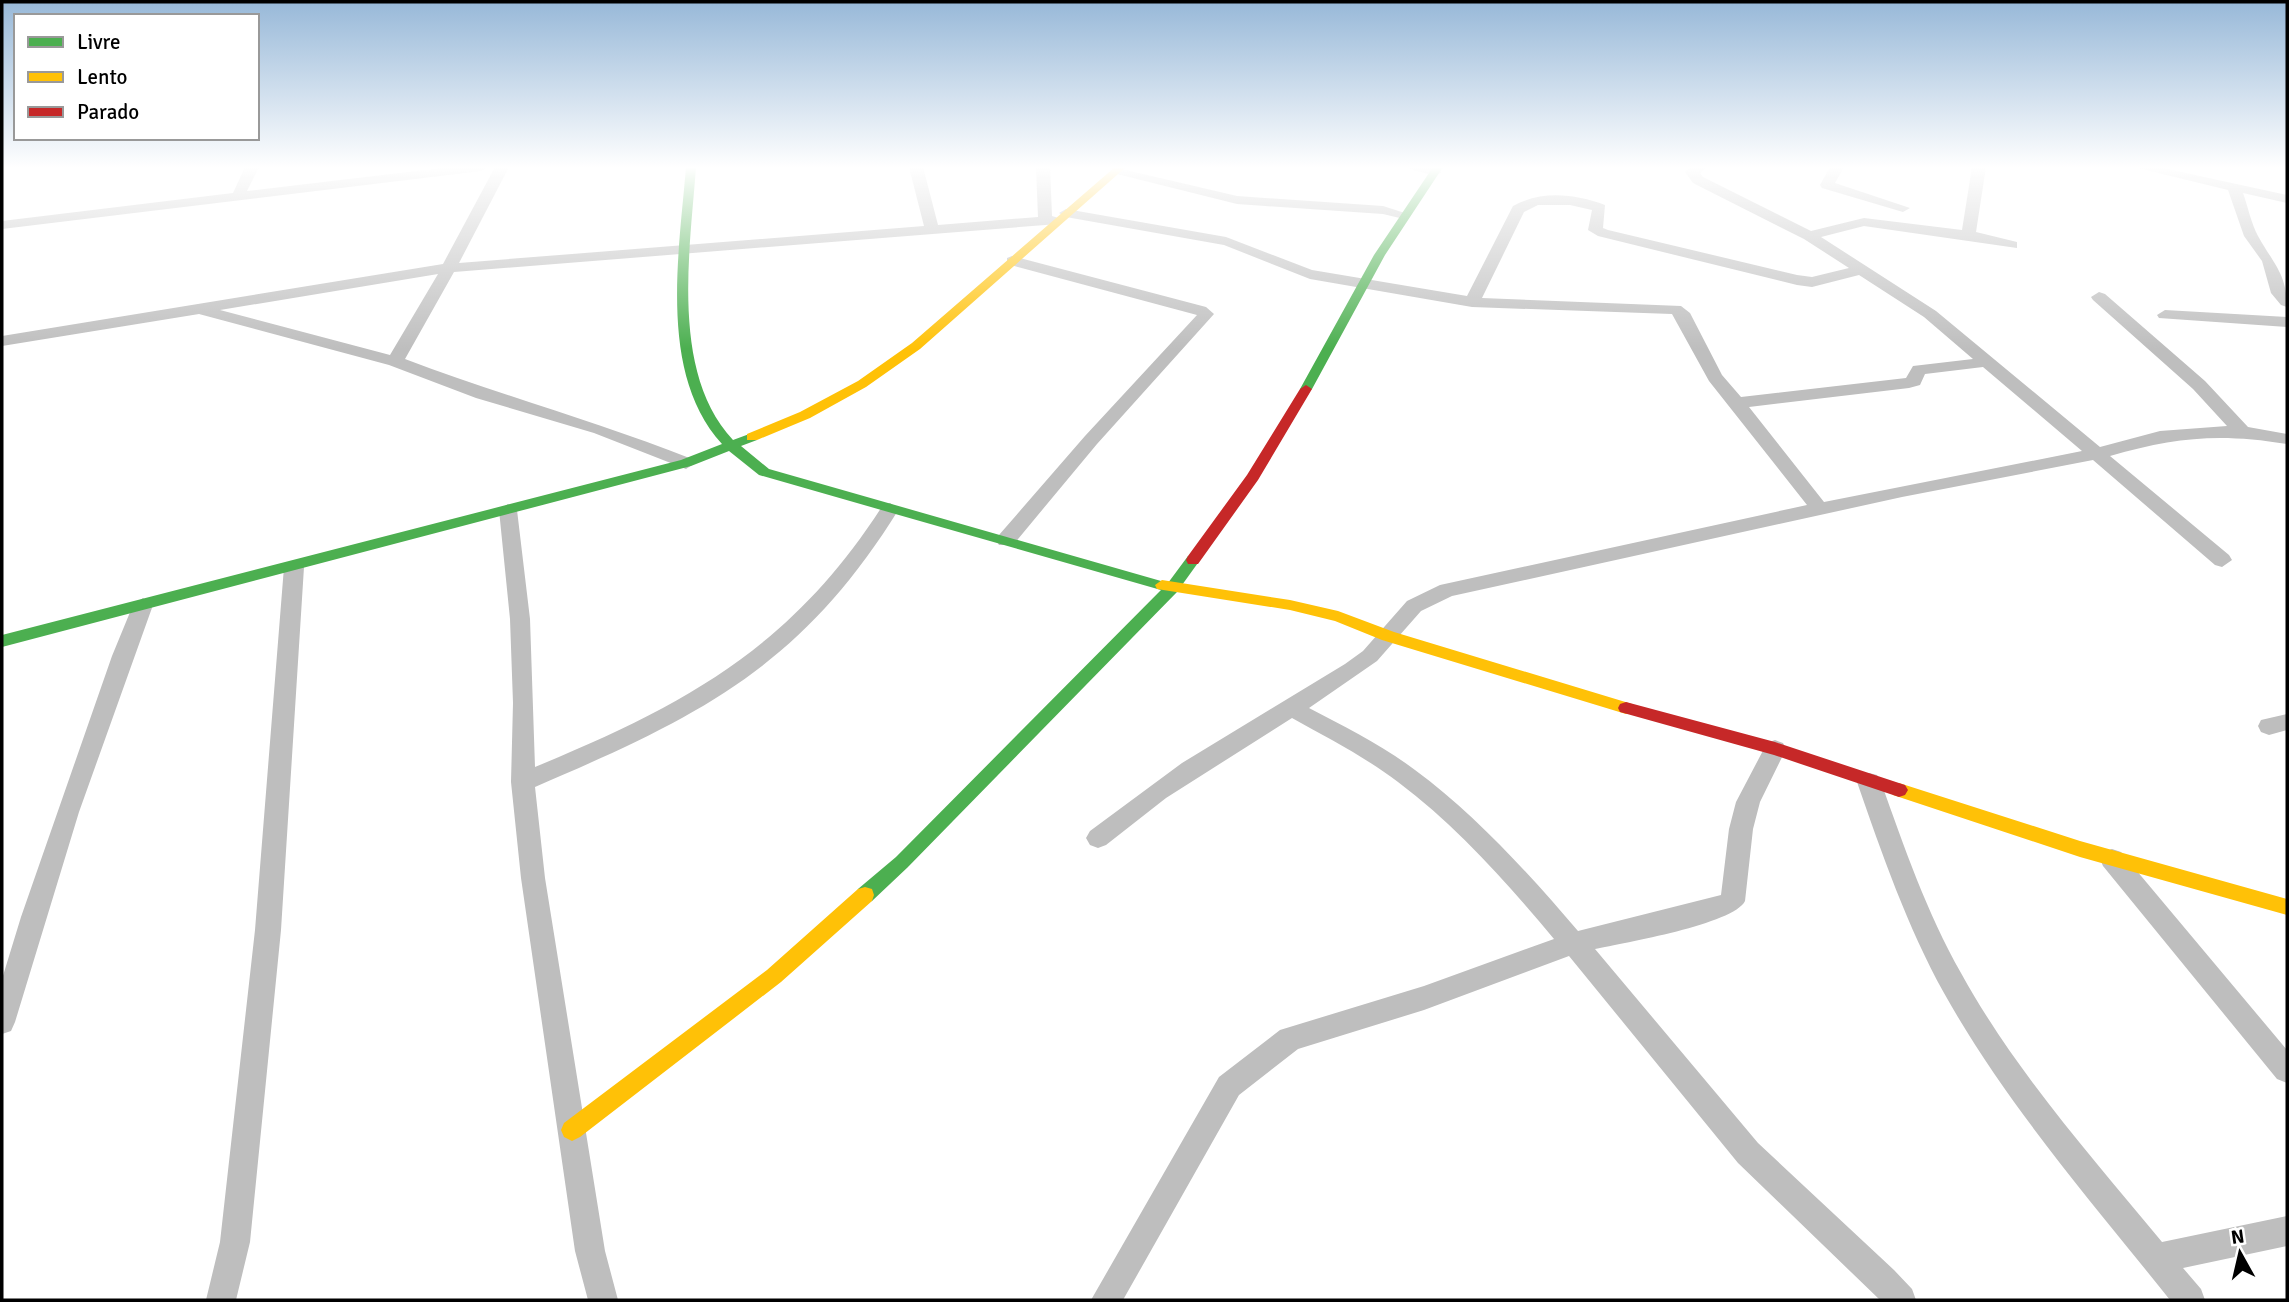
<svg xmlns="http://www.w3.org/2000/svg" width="2289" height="1302" viewBox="0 0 2289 1302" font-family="Signika,sans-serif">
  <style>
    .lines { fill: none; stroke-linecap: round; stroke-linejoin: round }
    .street { fill: #bebebe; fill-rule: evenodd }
    .fast { fill: #4caf50; fill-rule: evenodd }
    .slow { fill: #ffc107; fill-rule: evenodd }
    .jam { fill: #c62828; fill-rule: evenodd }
  </style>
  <rect width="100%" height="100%" fill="#fff"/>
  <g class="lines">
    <path class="street" d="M 245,167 L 259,167 L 247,191 L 450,167 L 488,167 L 481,171 L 2,229 L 2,221 L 233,193 Z
      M 495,167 L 509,167 L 459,263 L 924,226 L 909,167 L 923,167 L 938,225 L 1038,217 L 1036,167 L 1050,167 L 1052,216 L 1065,220 L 1058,224 L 454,272 L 405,359 C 500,395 598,422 692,459 L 695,463 L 686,469 L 594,433 L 476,398 L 389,365 L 199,314 L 2,346 L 2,336 L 443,264 ZM 438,274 L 390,355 L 220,310 Z
      M 1113,167 L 1237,196 L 1383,206 L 1411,215 L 1404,219 L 1383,214 L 1237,204 L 1113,173 Z
      M 1403,167 L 1429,167 L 1442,172 L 1435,176 Z
      M 1691,167 L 1707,167 L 1700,173 L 1703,177 L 1811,231 L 1864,218 L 1962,230 L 1972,167 L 1986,167 L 1976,232 L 2017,242 L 2017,248 L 1864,226 L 1821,237 L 1936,311 L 2100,447 L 2160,431 L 2227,426 L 2193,389 L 2093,300 L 2091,297 L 2099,292 L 2105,294 L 2205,381 L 2248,427 L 2287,434 L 2287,444 C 2220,433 2175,437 2110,456 L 2229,555 L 2232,560 L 2222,567 L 2215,565 L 2093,460 L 1902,497 L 1452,596 L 1421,611 L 1377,661 L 1309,708 C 1345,727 1382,745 1415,770 C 1476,815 1529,874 1578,931 L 1721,895 L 1729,829 L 1736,802 L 1767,743 L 1775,740 L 1783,743 L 1786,749 L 1760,802 L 1753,829 L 1745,901 C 1734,924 1624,943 1595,949 L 1758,1143 L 1894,1270 L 1912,1289 L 1916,1300 L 1880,1300 L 1738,1163 L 1569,956 L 1424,1010 L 1298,1049 L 1239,1095 L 1123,1300 L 1091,1300 L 1219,1077 L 1280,1030 L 1424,986 L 1554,939 C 1507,883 1457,826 1398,782 C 1365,757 1328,738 1292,718 L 1166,798 L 1106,845 L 1098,848 L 1090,845 L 1086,838 L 1090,831 L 1182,763 L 1345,664 L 1363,651 L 1407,601 L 1440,585 L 1807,505 L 1709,381 L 1672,314 L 1472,307 L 1310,279 L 1224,245 L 1066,217 L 1059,213 L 1066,209 L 1226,237 L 1312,270 L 1467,296 L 1513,206 C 1542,190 1575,194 1605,205 L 1603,228 L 1608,230 L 1797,275 L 1812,277 L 1849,268 L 1804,239 L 1693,183 L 1685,172 ZM 1538,205 L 1570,205 L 1592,210 L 1588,230 L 1598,236 L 1797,285 L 1812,287 L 1859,275 L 1924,317 L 1973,359 L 1913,366 L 1906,378 L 1741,397 L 1722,375 L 1690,313 L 1681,306 L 1482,298 L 1524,212 ZM 1983,367 L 2082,451 L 1824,502 L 1749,407 L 1909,388 L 1920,385 L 1925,374 Z
      M 1830,167 L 1844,167 L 1835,183 L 1910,208 L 1903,212 L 1822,188 L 1820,185 Z
      M 2134,167 L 2158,167 L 2287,195 L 2287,203 L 2243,193 C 2248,207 2251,223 2258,236 C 2272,262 2287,273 2287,307 L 2281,305 L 2271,293 L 2262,261 L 2244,236 L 2228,190 Z
      M 1012,256 L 1206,307 L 1214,314 L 1097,444 L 1013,545 L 999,545 L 996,540 L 999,535 L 1085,436 L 1197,315 L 1007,264 L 1007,258 Z
      M 2165,310 L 2287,317 L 2287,327 L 2159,318 L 2157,315 Z
      M 890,503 L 899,509 C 801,667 700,716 535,787 L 545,878 L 605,1251 L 618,1300 L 588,1300 L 575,1251 L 521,878 L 511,782 L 513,703 L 510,619 L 499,510 L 508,504 L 517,510 L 530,619 L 535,767 C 687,704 792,647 883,505 Z
      M 294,560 L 304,567 L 281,930 L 250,1242 L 236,1300 L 206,1300 L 220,1242 L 255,930 L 284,567 Z
      M 143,598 L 153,605 L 79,812 L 15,1022 L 11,1031 L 2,1034 L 2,979 L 21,917 L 112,656 L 133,605 Z
      M 2287,714 L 2287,730 L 2269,735 L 2261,732 L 2258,726 L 2261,720 Z
      M 1869,773 L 1877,775 L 1881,782 C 1904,847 1927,913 1961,973 C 2015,1071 2091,1156 2162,1242 L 2287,1216 L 2287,1246 L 2183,1268 L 2201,1289 L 2205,1300 L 2170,1300 C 2091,1201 2006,1104 1944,993 C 1907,926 1882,854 1857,782 L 1861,775 Z
      M 2112,849 L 2121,852 L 2287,1050 L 2287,1083 L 2277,1079 L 2103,866 L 2100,859 L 2103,852 Z"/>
    <path class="fast" d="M 686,167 L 696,167 C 690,251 670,373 733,440 L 752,433 L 757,434 L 757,440 L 741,446 L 769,469 L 1168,583 L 1188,556 L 1198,556 L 1200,560 L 1177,592 L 908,867 L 872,901 L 865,903 L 858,901 L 856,895 L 858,889 L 896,857 L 1161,590 L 759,475 L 729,451 L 691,466 L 2,647 L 2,635 L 681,460 L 722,444 C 658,374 679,254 686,167 Z
      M 1433,167 L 1443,167 L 1385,255 L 1312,389 L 1306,393 L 1301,392 L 1300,389 L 1374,255 Z"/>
    <path class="slow" d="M 1115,167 L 1126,167 L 920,349 L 866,387 L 810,418 L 757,440 L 747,440 L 747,434 L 800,412 L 858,381 L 912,343 Z
      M 1162,580 L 1290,600 L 1338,611 L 1394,632 L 1632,704 L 1634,708 L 1632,712 L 1626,714 L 1382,640 L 1335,621 L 1290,610 L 1157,589 L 1155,585 Z
      M 1899,783 L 2080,841 L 2287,899 L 2287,915 L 2080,857 L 1893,795 L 1890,790 L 1893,785 Z
      M 865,887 L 872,889 L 874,895 L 872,901 L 781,982 L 580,1137 L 572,1141 L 564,1137 L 561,1130 L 564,1123 L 767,970 L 858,889 Z"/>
    <path class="jam" d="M 1306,385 L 1312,389 L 1258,480 L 1198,564 L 1188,564 L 1186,560 L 1188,556 L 1247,475 L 1300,389 Z
      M 1626,702 L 1775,742 L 1905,785 L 1908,790 L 1905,795 L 1899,797 L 1774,755 L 1620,712 L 1618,708 L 1620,704 Z"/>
  </g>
  <linearGradient id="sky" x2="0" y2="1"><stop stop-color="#97b8d8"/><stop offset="0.48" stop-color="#fff"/><stop offset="1" stop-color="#fff" stop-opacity="0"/></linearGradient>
  <rect width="2289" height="349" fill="url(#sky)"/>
  <rect width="2289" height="1302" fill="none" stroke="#000000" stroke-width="7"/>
  <rect x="14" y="14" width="245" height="126" fill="#ffffff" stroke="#999999" stroke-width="2"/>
  <rect x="28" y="37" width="35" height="10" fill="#4caf50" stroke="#999999" stroke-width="2"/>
  <text x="77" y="49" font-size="21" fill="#000000">Livre</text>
  <rect x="28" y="72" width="35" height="10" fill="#ffc107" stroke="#999999" stroke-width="2"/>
  <text x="77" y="84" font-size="21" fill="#000000">Lento</text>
  <rect x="28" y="107" width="35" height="10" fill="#c62828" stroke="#999999" stroke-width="2"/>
  <text x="77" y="119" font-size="21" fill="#000000">Parado</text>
  <g transform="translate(2240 1253) rotate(352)" stroke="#ffffff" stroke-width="5" paint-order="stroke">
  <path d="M0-5L12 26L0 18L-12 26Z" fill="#000000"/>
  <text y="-10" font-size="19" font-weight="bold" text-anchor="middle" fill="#000000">N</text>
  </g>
</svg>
